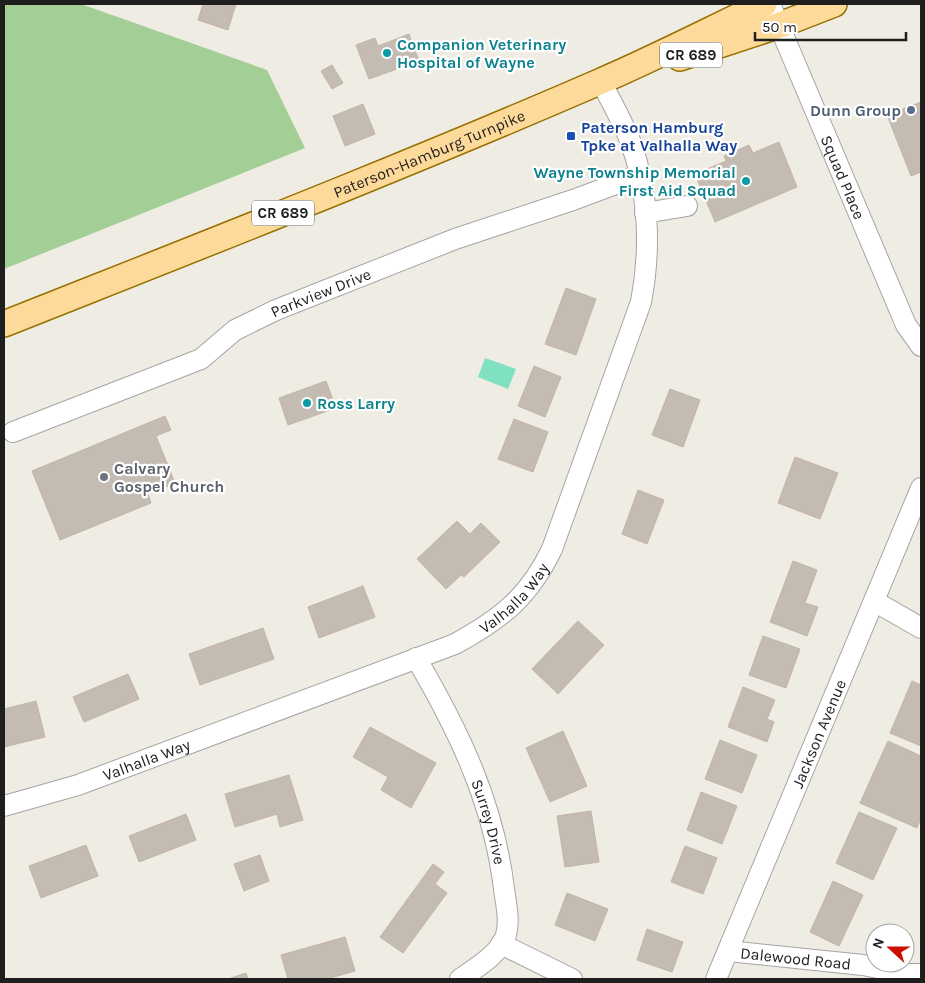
<svg xmlns="http://www.w3.org/2000/svg" width="925" height="983" viewBox="0 0 925 983" font-family="Karla,sans-serif">
  <style>
    .forest { fill: #a3cf97 }
    .pitch { fill: #7fe0c2 }
    .building { fill: #c4bcb3; stroke: #c1b4a5 }
    .lines { fill: none; stroke-linecap: round; stroke-linejoin: round }
    .minor-casing { stroke: #a5a5a5; stroke-width: 22 }
    .major-casing { stroke: #977100; stroke-width: 28 }
    .minor { stroke: #fff; stroke-width: 20 }
    .major { stroke: #feda9a; stroke-width: 25 }
    .culture-dot { fill: #0f9aa8; stroke: #fff; stroke-width: 2 }
    .service-dot { fill: #5c6f8a; stroke: #fff; stroke-width: 2 }
    .transit-dot { fill: #1a4fb4; stroke: #fff; stroke-width: 2 }
    .worship-dot { fill: #6b7280; stroke: #fff; stroke-width: 2 }
    .labels { text-anchor: middle; dominant-baseline: central; stroke-width: 4.5; stroke-linejoin: round; paint-order: stroke }
    .shield { fill: #fff; stroke: #626262; stroke-width: 1 }
    .shield-label { font-size: 15px; font-weight: bold; fill: #1e1e1e }
    .culture-label { font-size: 16px; font-weight: bold; fill: #0d838f; stroke: #fff; text-anchor: start }
    .service-label { font-size: 16px; font-weight: bold; fill: #4e5e75; stroke: #fff; text-anchor: end }
    .transit-label { font-size: 16px; font-weight: bold; fill: #164399; stroke: #fff; text-anchor: start }
    .street-label { font-size: 16px; fill: #1e1e1e; stroke: #fff }
    .worship-label { font-size: 16px; font-weight: bold; fill: #5b616d; stroke: #fff; text-anchor: start }
  </style>
  <rect width="100%" height="100%" fill="#efece3"/>
  <path class="forest" d="M 4,4 L 81,4 L 267,70 L 305,148 L 4,269 Z"/>
  <path class="pitch" d="M 485,358 L 516,369 L 508,389 L 478,377 Z"/>
  <path class="building" d="M 203,4 L 236,4 L 228,30 L 198,20 Z
    M 409,34 L 419,61 L 369,79 L 356,45 L 375,38 L 378,46 Z
    M 332,65 L 343,83 L 332,89 L 321,71 Z
    M 921,102 L 921,172 L 911,176 L 887,115 Z
    M 363,104 L 375,134 L 345,146 L 333,116 Z
    M 574,131 L 576,137 L 567,140 L 565,135 Z
    M 779,142 L 797,187 L 715,222 L 695,174 L 726,161 L 724,156 L 749,145 L 753,153 Z
    M 566,288 L 596,299 L 576,355 L 545,344 Z
    M 534,366 L 561,377 L 545,417 L 518,406 Z
    M 326,381 L 336,408 L 288,425 L 279,398 Z
    M 670,389 L 700,400 L 683,447 L 652,435 Z
    M 165,416 L 171,430 L 156,436 L 175,483 L 148,494 L 151,503 L 60,540 L 32,471 Z
    M 514,419 L 548,432 L 533,472 L 498,459 Z
    M 795,457 L 838,473 L 820,519 L 778,503 Z
    M 638,490 L 664,500 L 647,544 L 622,534 Z
    M 457,521 L 470,534 L 481,523 L 500,542 L 464,577 L 461,575 L 446,589 L 417,559 Z
    M 793,561 L 817,570 L 805,603 L 818,607 L 807,636 L 770,622 Z
    M 363,586 L 375,617 L 319,638 L 308,607 Z
    M 578,621 L 604,645 L 558,694 L 532,669 Z
    M 263,628 L 274,659 L 200,685 L 189,654 Z
    M 763,636 L 800,649 L 786,688 L 749,675 Z
    M 128,674 L 139,699 L 84,722 L 73,697 Z
    M 912,681 L 921,685 L 921,746 L 890,733 Z
    M 743,687 L 775,700 L 767,719 L 774,722 L 767,742 L 728,727 Z
    M 36,701 L 45,737 L 4,747 L 4,709 Z
    M 370,727 L 436,763 L 411,808 L 381,790 L 388,777 L 353,757 Z
    M 563,731 L 587,786 L 550,802 L 526,748 Z
    M 720,740 L 757,755 L 742,793 L 705,779 Z
    M 888,741 L 921,756 L 921,818 L 917,828 L 860,803 Z
    M 289,775 L 303,820 L 280,827 L 277,814 L 235,827 L 225,794 Z
    M 701,792 L 737,806 L 722,844 L 687,830 Z
    M 591,811 L 599,862 L 565,867 L 557,816 Z
    M 859,812 L 897,828 L 873,880 L 836,863 Z
    M 186,814 L 196,840 L 139,862 L 129,836 Z
    M 86,845 L 98,876 L 41,898 L 29,866 Z
    M 685,846 L 717,858 L 703,894 L 671,882 Z
    M 260,855 L 269,881 L 244,891 L 234,864 Z
    M 433,864 L 444,872 L 435,884 L 447,893 L 403,953 L 380,937 Z
    M 833,881 L 863,895 L 839,946 L 810,932 Z
    M 567,893 L 608,909 L 595,941 L 555,925 Z
    M 647,929 L 683,942 L 672,972 L 637,960 Z
    M 345,937 L 355,971 L 327,979 L 288,979 L 281,955 Z
    M 246,973 L 248,979 L 228,979 Z"/>
  <g class="lines">
    <g class="minor-casing">
      <g id="minor">
        <path id="s1" d="M 770,4 L 906,325 L 921,346"/>
        <path d="M 645,213 L 687,206"/>
        <path id="s2" d="M 13,432 L 201,359 L 235,330 L 276,310 L 455,239 L 573,200 L 640,175"/>
        <path d="M 874,601 L 921,628"/>
        <path id="s3" d="M 416,658 C 459,731 494,804 504,889 C 506,904 510,920 506,935 C 500,954 476,968 460,979"/>
        <path id="s4" d="M 4,806 L 78,785 L 455,644 C 501,619 529,597 552,549 L 641,302 C 651,250 649,194 631,143 C 623,122 611,102 601,81"/>
        <path d="M 501,944 L 572,979"/>
        <path id="s5" d="M 728,951 L 863,965 L 909,974 L 921,974"/>
        <path id="s6" d="M 716,979 L 921,488"/>
      </g>
    </g>
    <g class="major-casing">
      <g id="major">
        <path d="M 680,58 L 780,25 L 834,4"/>
        <path id="s7" d="M 4,324 C 203,245 403,167 599,82 C 655,58 709,30 764,4"/>
      </g>
    </g>
    <use href="#minor" class="minor"/>
    <use href="#major" class="major"/>
  </g>
  <g class="culture-dot">
    <circle cx="387" cy="53" r="5"/>
    <circle cx="746" cy="181" r="5"/>
    <circle cx="307" cy="403" r="5"/>
  </g>
  <circle class="service-dot" cx="911" cy="110" r="5"/>
  <rect class="transit-dot" x="566" y="131" width="10" height="10" rx="2.5"/>
  <circle class="worship-dot" cx="104" cy="477" r="5"/>
  <g class="labels">
    <g class="shield">
      <rect x="660" y="42.5" width="62" height="25" rx="4"/>
      <rect x="252" y="200.5" width="62" height="25" rx="4"/>
    </g>
    <g class="shield-label">
      <text x="691" y="55">CR 689</text>
      <text x="283" y="213">CR 689</text>
    </g>
    <g class="culture-label">
      <text x="397" y="44">Companion Veterinary<tspan x="397" dy="18">Hospital of Wayne</tspan></text>
      <text x="736" y="172" text-anchor="end">Wayne Township Memorial<tspan x="736" dy="18">First Aid Squad</tspan></text>
      <text x="317" y="403">Ross Larry</text>
    </g>
    <g class="service-label">
      <text x="901" y="110">Dunn Group</text>
    </g>
    <g class="transit-label">
      <text x="581" y="127">Paterson Hamburg<tspan x="581" dy="18">Tpke at Valhalla Way</tspan></text>
    </g>
    <g class="street-label">
      <text stroke="none"><textPath href="#s7" startOffset="458">Paterson-Hamburg Turnpike</textPath></text>
      <text stroke="none"><textPath href="#s1" startOffset="188">Squad Place</textPath></text>
      <text stroke="none"><textPath href="#s2" startOffset="340">Parkview Drive</textPath></text>
      <text stroke="none"><textPath href="#s4" startOffset="555">Valhalla Way</textPath></text>
      <text stroke="none"><textPath href="#s6" startOffset="266">Jackson Avenue</textPath></text>
      <text stroke="none"><textPath href="#s4" startOffset="150">Valhalla Way</textPath></text>
      <text stroke="none"><textPath href="#s3" startOffset="180">Surrey Drive</textPath></text>
      <text stroke="none"><textPath href="#s5" startOffset="68">Dalewood Road</textPath></text>
    </g>
    <g class="worship-label">
      <text x="114" y="468">Calvary<tspan x="114" dy="18">Gospel Church</tspan></text>
    </g>
  </g>
  <rect width="925" height="983" fill="none" stroke="#1e1e1e" stroke-width="10"/>
  <g transform="translate(890 948) rotate(291)"><circle r="24" fill="#ffffff" stroke="#a5a5a5"/>
  <path d="M0-4L9 19L0 12L-9 19Z" fill="#cb1000"/>
  <text y="-8" font-size="14" font-weight="bold" text-anchor="middle" fill="#1e1e1e">N</text>
  </g>
  <path d="M755 32v8h151v-8" fill="none" stroke="#1e1e1e" stroke-width="2.5"/>
  <text x="762" y="32" font-size="15" fill="#1e1e1e" stroke="#ffffff" stroke-width="4" paint-order="stroke">50 m</text>
</svg>
